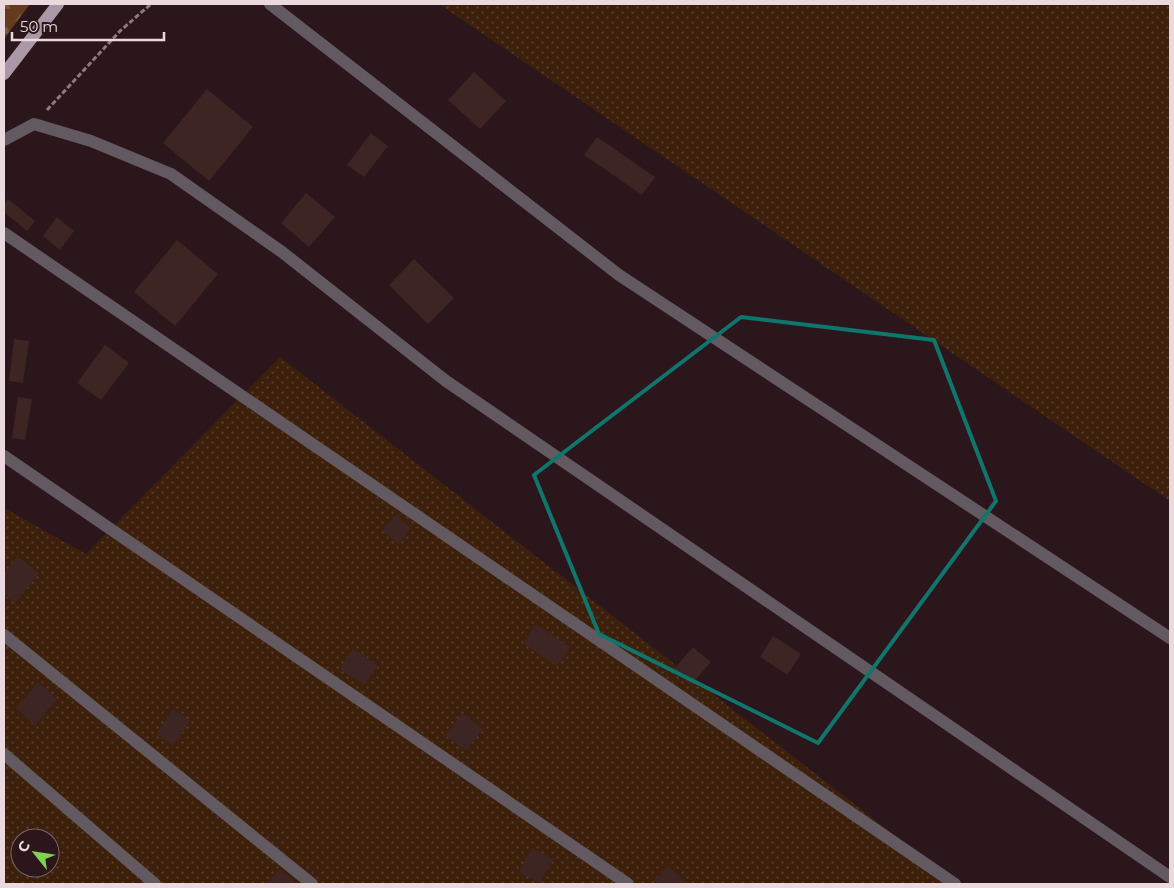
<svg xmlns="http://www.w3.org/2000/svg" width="1174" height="888" viewBox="0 0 1174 888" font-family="Montserrat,sans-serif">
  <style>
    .grass { fill: url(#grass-dots); fill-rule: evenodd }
    .forest { fill: url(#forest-firs) }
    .building { fill: #3c2522 }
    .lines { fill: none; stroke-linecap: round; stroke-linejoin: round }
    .path { stroke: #8d7b80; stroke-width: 3; stroke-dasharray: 5 2.5; stroke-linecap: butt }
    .minor { stroke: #635a61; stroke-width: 12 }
    .primary { stroke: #ab98a7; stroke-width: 12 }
    .marked { fill: none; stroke: #0f766e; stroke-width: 4; stroke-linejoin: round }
  </style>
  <defs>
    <pattern id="grass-dots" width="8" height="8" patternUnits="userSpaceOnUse" patternTransform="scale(1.25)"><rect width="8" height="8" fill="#3d200b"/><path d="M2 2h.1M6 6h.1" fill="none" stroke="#59402e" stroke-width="1.8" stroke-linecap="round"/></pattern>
    <pattern id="forest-firs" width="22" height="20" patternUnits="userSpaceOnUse" patternTransform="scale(1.25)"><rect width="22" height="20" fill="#663b1d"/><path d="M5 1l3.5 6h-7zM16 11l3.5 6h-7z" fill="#7c573d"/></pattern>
  </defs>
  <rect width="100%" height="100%" fill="#2b161c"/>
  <path class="grass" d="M 439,4 L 1170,4 L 1170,501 Z
    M 280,357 L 957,884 L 4,884 L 4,508 L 86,554 ZM 20,838 L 50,838 L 50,868 L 20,868 Z"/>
  <path class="forest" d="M 4,4 L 30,4 L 4,39 Z"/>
  <path class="building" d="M 474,72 L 506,101 L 480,129 L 448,100 Z
    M 207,89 L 253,127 L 209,181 L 163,143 Z
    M 371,133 L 388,146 L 364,177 L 347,165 Z
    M 597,137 L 655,177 L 642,195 L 584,155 Z
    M 306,193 L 335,217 L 309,247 L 281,223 Z
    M 8,199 L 35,221 L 27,231 L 4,212 L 4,204 Z
    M 57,217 L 74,231 L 60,250 L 43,236 Z
    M 177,240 L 218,274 L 175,326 L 134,292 Z
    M 414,259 L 454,298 L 428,324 L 389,285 Z
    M 14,339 L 29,341 L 23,383 L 9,381 Z
    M 105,345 L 129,363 L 101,400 L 77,383 Z
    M 18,397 L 32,399 L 25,440 L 12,438 Z
    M 395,515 L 411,528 L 399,544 L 382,531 Z
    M 17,556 L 39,573 L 15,603 L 4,595 L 4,574 Z
    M 536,624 L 570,647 L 557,666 L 523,643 Z
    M 773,636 L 801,654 L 787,675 L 760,657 Z
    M 693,647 L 711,662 L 691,685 L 673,670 Z
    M 353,648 L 378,666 L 364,685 L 340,669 Z
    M 38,682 L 57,699 L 35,725 L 16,708 Z
    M 173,709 L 190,721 L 173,746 L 156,734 Z
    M 463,713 L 483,729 L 466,751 L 445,735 Z
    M 532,848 L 553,859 L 540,883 L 519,872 Z
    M 668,866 L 688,884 L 658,884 L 654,881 Z
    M 280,869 L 295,882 L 293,884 L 266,884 Z"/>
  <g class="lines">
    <path class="path" d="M 47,110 L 120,31 L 151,4"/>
    <path class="minor" d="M 270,4 L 619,275 L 1170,638
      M 4,140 L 34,124 L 91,141 L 171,174 L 282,252 L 446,381 L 1170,877
      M 4,233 L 955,884
      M 4,456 L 628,884
      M 4,635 L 312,884
      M 4,754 L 155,884"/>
    <path class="primary" d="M 4,74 L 58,4"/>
  </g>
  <path class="marked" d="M 741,317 L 934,340 L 996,501 L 818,743 L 599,634 L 534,475 Z"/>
  <rect width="1174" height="888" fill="none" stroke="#eadade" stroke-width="10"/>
  <g transform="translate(35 853) rotate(300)"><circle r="24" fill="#2b161c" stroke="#77646a"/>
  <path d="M0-4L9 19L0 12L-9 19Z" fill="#81d050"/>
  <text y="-8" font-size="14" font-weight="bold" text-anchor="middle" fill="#eadade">С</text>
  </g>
  <path d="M12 32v8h152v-8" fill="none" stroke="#eadade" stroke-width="2.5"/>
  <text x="20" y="32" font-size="15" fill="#eadade" stroke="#2b161c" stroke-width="4" paint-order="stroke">50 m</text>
</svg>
